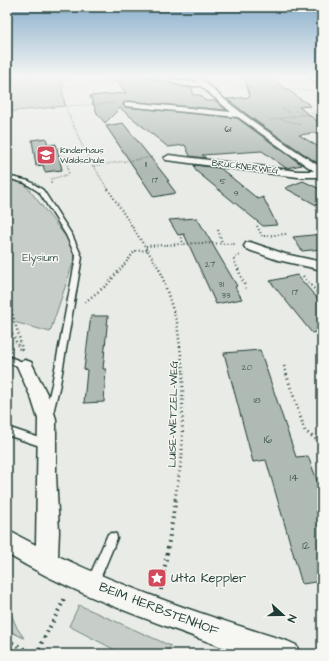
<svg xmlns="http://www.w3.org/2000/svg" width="329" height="661" viewBox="0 0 329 661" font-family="'Architects Daughter',sans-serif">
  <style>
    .green { fill: #c7cec9; stroke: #73867e }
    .building { fill: #b0bab5; stroke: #1f3d34 }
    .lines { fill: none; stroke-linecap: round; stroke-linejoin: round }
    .lane-casing { stroke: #1f3d34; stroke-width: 3 }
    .street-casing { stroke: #1f3d34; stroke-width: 3 }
    .secondary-casing { stroke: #1f3d34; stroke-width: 3 }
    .path-far5 { stroke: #1f3d34; stroke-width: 1; stroke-dasharray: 0.5 1.5; stroke-linecap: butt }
    .path-far4 { stroke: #1f3d34; stroke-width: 1.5; stroke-dasharray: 0.5 2; stroke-linecap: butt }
    .path-far3 { stroke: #1f3d34; stroke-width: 2; stroke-dasharray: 1 2.5; stroke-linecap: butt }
    .path-far2 { stroke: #1f3d34; stroke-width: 2.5; stroke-dasharray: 1 3; stroke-linecap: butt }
    .path-far1 { stroke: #1f3d34; stroke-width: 3; stroke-dasharray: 1 3.5; stroke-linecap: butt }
    .path { stroke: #1f3d34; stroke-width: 4; stroke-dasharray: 1.5 4.5; stroke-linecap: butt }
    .lane { fill: #f6f6f2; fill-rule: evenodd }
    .street { fill: #f6f6f2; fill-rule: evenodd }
    .secondary { fill: #f6f6f2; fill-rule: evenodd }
    .labels { text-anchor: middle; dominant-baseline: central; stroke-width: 3; stroke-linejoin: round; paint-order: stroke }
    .number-label { font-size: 9px; fill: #435c54 }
    .far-poi-label { font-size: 9px; fill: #1f3d34; stroke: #f6f6f2; text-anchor: start }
    .far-street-label { font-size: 9px; fill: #1f3d34; stroke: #f6f6f2 }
    .park-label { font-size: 11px; fill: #415a52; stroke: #f6f6f2 }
    .street-label { font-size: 11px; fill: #1f3d34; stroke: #f6f6f2 }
    .near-number-label { font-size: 11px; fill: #435c54 }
    .near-poi-label { font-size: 13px; fill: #1f3d34; stroke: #f6f6f2; text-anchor: start }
    .near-street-label { font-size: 13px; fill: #1f3d34; stroke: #f6f6f2 }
  </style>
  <rect width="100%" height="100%" fill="#e9ebe7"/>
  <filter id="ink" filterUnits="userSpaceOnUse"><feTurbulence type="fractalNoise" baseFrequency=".025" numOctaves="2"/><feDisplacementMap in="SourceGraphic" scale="8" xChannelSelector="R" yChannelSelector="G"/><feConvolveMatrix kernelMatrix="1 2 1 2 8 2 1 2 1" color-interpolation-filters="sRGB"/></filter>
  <g filter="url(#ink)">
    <path class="green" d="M 7,77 L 63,77 L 61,87 L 65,106 L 7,112 Z
      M 7,178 L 24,183 L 77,251 L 50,332 L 7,320 Z
      M 7,576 L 10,580 L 8,607 L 17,628 L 24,638 L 7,630 Z
      M 79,605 L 171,646 L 164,654 L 123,654 L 69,626 Z"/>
    <path class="building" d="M 114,77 L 149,77 L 185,87 L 192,88 L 193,95 L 201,95 L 205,101 L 216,101 L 226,110 L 128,101 L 123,105 L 125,107 L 237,118 L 302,165 L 286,168 L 262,151 L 202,155 L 206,158 L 190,156 L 185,145 L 168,147 L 120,108 L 105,123 L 97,113 L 90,96 L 126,93 Z
      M 244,77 L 269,77 L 311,106 L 299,107 L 322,125 L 322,132 L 299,135 L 322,149 L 322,161 L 316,162 L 260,124 L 227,99 L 250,97 Z
      M 123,123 L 169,181 L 167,181 L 176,193 L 154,197 L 106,126 Z
      M 46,138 L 48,145 L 56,144 L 62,170 L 45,172 L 43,165 L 36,166 L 32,140 Z
      M 194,165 L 220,168 L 258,199 L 263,197 L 277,225 L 263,226 L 196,171 Z
      M 303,181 L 322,190 L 322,208 L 285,188 Z
      M 197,218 L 237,286 L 235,287 L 242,299 L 216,304 L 184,234 L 178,235 L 169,220 Z
      M 322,234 L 322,249 L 302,251 L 293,237 Z
      M 297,275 L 322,304 L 322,330 L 312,333 L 270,281 Z
      M 91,316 L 108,316 L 103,369 L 106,369 L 104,402 L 84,403 L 87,370 L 84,369 Z
      M 260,350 L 296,457 L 308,456 L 322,494 L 322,581 L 302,584 L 266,460 L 253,462 L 224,353 Z"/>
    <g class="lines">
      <g class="lane-casing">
        <path id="lane" d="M 7,176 L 29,181 L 43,190 L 72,235 L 82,257 L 60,384 L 53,413 L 52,415 L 49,416 L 46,415 L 45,413 L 52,384 L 76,257 L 66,235 L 39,192 L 25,183 L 7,178 Z
          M 7,356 L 28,364 L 29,366 L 28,368 L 25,369 L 7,362 Z
          M 7,427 L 49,441 L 50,444 L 49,447 L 46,448 L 7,435 Z
          M 112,533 L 116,534 L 117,538 L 97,586 L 93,588 L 89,586 L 87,582 L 108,534 Z"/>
      </g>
      <g class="street-casing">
        <path id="street" d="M 150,77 C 166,77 181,82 197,82 L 193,77 L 200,77 C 236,113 280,139 322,168 L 322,177 L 298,177 L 166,160 L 164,158 L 169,155 L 298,171 L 314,171 L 238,117 L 125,106 L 124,104 L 128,102 L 231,112 L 201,86 L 185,86 Z
          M 250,242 L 285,254 L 322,262 L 322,270 L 278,260 L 246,249 L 244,246 L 246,243 Z
          M 25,360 L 31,362 L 50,400 L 56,419 L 56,475 L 59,531 L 58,556 C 132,591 209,617 287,641 L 296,645 L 300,654 C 285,654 259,657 245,654 C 222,648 199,638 176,630 C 119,609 59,586 7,554 L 7,530 L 36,545 L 38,419 L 32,400 L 17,366 L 19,362 Z"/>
      </g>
      <g class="secondary-casing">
        <path id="secondary" d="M 310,77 L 322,78 L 322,84 L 311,79 Z"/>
      </g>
      <path class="path-far5" d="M 65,77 C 60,94 67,112 74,127
        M 62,87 L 142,80
        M 230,92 L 241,87 L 314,91
        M 68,106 L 116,103
        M 309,107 L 318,113
        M 282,108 L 294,116
        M 295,110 L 303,115
        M 280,119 L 301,125
        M 270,120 L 322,112"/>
      <path class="path-far4" d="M 74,126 L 83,148 L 108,190
        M 58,155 L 89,160
        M 92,166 L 154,157
        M 51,184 L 51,179 L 69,174 L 66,156"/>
      <path class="path-far3" d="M 108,189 L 160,270
        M 257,226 L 262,236
        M 218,230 L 222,242
        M 181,234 L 183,244
        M 264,236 L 286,234
        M 146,246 L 201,243 L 236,244
        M 120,270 L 135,251 L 148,250
        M 238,270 L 234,259 L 240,255"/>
      <path class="path-far2" d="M 160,269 L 177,323 L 183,371
        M 238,269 L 247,291
        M 303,276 L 322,298
        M 7,287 C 8,309 19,329 22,351
        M 85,302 L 108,284 L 120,269
        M 7,323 L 20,350
        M 284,366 L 286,371"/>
      <path class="path-far1" d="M 285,370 L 305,431 L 322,444
        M 175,499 L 182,457 L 183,370"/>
      <path class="path" d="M 161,590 L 176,498
        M 7,640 L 34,654
        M 36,654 L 66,596"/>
      <use href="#lane" class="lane"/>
      <use href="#street" class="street"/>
      <use href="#secondary" class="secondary"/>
    </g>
  </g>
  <linearGradient id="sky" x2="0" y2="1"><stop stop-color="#88aecb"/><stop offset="0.45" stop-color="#f5f6f4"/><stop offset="1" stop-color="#f5f6f4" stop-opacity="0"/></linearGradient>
  <rect width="329" height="170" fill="url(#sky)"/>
  <defs>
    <g id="school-square" transform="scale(1)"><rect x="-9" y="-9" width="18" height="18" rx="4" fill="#d1495b" stroke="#f6f6f2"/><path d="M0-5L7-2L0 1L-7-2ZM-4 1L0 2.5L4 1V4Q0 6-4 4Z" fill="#fff"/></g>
    <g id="sight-square" transform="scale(1)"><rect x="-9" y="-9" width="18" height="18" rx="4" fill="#d1495b" stroke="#f6f6f2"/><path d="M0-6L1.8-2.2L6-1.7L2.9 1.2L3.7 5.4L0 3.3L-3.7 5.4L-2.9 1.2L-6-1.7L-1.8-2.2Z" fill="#fff"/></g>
  </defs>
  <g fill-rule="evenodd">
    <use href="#school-square" x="46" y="155"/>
    <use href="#sight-square" x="157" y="578"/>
  </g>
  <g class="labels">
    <g class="number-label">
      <text x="228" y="129">61</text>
      <text x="146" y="164">11</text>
      <text x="155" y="180">17</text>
      <text x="223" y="181">5</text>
      <text x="236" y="193">9</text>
      <text x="210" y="264">27</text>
      <text x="221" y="284">31</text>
      <text x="295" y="292">17</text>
      <text x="226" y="295">33</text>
      <text x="247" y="367">20</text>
      <text x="257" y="400">18</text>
    </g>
    <g class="far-poi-label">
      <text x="60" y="150">Kinderhaus<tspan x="60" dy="10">Waldschule</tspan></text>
    </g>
    <g class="far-street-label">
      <text transform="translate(245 167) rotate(7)">BRUCKNERWEG</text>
    </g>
    <g class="park-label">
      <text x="40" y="257">Elysium</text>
    </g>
    <g class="street-label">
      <text transform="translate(173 414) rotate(-89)">LUISE-WETZEL-WEG</text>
    </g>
    <g class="near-number-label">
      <text x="268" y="439">16</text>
      <text x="294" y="477">14</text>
      <text x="306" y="545">12</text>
    </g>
    <g class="near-poi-label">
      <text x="171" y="578">Utta Keppler</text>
    </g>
    <g class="near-street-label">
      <text transform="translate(159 609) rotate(21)">BEIM HERBSTENHOF</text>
    </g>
  </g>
  <rect width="329" height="661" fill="none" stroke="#f6f6f2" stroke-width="24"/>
  <rect x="12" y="12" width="305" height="637" fill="none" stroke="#1f3d34" stroke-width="1.5" filter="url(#ink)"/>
  <g transform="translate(283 615) rotate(111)" stroke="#f6f6f2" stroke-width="3" paint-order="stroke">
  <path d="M0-3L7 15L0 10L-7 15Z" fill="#1f3d34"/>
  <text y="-6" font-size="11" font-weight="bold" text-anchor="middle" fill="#1f3d34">N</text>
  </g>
</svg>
